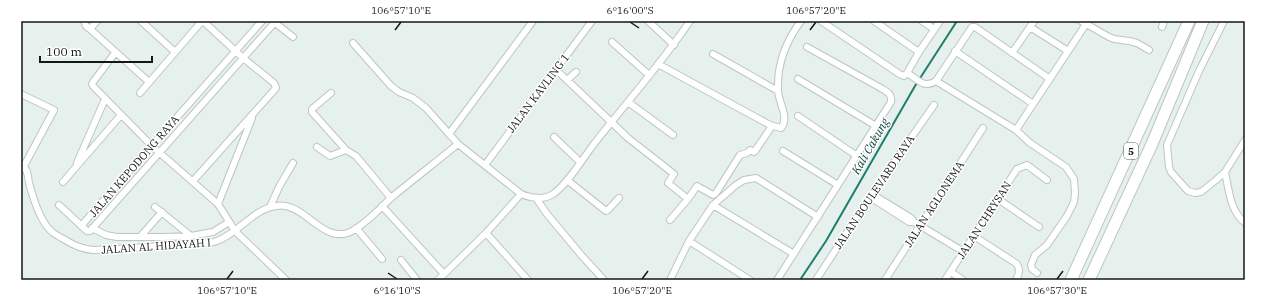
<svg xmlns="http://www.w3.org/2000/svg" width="1266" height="301" viewBox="0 0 1266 301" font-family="'IBM Plex Serif',serif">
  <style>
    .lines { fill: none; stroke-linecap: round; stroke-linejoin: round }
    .stream { stroke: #1e7f6f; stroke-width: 2 }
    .minor-casing { stroke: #bcc6c3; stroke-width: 8 }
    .motorway-casing { stroke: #bcc6c3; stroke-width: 13 }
    .minor { stroke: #fff; stroke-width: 6 }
    .motorway { stroke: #fff; stroke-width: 11 }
    .ticks { fill: none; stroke: #141817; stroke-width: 1.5 }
    .labels { text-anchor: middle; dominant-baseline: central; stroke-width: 3; stroke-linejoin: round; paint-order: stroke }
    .shield { fill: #fff; stroke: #5a5d5d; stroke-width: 1 }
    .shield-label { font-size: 10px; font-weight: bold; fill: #141817 }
    .street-label { font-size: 11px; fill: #141817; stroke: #fff }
    .water-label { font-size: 12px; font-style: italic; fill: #13493f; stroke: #fff }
    .neatline { fill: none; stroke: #141817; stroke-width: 1.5 }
    .ticks-label { font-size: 10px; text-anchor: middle; fill: #141817 }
  </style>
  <rect width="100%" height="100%" fill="#e6f0ed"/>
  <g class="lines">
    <path class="stream" d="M 800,280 L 826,241 L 915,86 L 957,21"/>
    <g class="minor-casing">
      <path id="minor" d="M 84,21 L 86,26 L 90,29 L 149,82
        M 141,21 L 175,52
        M 648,21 L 674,45
        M 821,21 L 901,75 L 904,76 L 907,73 C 918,79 923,89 936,81 L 972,27 L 975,27 L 1050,79
        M 874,21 L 919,52
        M 922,21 L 934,29
        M 1081,21 L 1109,37 L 1114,39 L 1129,41 L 1137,43 L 1149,50
        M 1224,21 L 1199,71 L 1167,145 L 1169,167 L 1171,172 L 1188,191 L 1195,193 L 1201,192 L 1216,180 L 1225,172 L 1245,140
        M 274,22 L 293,37
        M 1030,27 L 1068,51
        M 1162,27 L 1164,21
        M 90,29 L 97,21
        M 612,42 L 649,75
        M 353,43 L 391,86 L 399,92 L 413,98 L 426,108 L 458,144 L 521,194 C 531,198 544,200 553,194 C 567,185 583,158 594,144 C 626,103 661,64 690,21
        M 955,51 L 1033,104
        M 115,53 L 93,82 L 92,84 L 93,86 L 152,146 L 218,204 L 235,231 L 286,280
        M 1012,53 L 1034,21
        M 713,54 L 778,91
        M 658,64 L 770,125 L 781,128 C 790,118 778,102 778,90 C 777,64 786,41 801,21
        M 556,70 L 567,80
        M 576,72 L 567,80 L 628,138 L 674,174 L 668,183 L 688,199 L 670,220
        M 907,73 L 919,52 L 940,21
        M 798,79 L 876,126
        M 936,81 L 1016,130 L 1030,143 L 1066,167 L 1074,179 L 1075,193 L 1074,202 L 1067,216 L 1047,245 L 1035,255 L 1031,265 L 1032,269 L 1037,273
        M 140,93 L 202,21
        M 331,93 L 312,109 L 312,112 L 346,150
        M 21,94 L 54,110 L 24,166
        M 628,102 L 673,135
        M 798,116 L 857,156
        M 1016,130 L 1088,21
        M 449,134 L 533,21
        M 554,137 L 580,162
        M 317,147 L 330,156 L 346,150 L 356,156 L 391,198
        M 783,151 L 838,185
        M 77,163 L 105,99
        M 21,164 C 28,168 28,177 29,183 C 33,198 40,221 51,231 C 55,235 62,238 67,241 C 75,246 83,249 93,250 C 123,249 153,247 184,244 C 193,244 208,244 217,241 C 239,233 253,209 276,206 C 298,202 313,227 332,233 C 340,235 349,234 355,229 C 368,222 381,207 392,197 C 414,179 436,162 458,144
        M 485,165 L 592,21
        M 1225,172 C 1229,190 1230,211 1245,223
        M 567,180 L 606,211 L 608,210 L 619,198
        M 193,181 L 276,88 L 275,85 L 274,83 L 243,58 L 203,21
        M 63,182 L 121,115
        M 872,194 L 911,218 L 914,222 L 964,252
        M 536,198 L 547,214 L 582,256 L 604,280
        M 688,199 L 697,186 L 713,195 L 716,193 L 740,155 L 747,153 L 750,150 L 754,152 L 755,151 L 772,126
        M 873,199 L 909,222 L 914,222
        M 998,199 L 1039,227
        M 218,204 L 252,118
        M 59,205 L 87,231 L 90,231 L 276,21
        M 713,205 L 794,254
        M 382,206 L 444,274
        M 155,207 L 191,236
        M 270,207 L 279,187 L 293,163
        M 81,226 L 262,21
        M 92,228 L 106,235 L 117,237 L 162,237 L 191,236 L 213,232 L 229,222
        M 357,229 L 382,259
        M 486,233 L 528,280
        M 974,236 L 1017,264 C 1020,269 1019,275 1016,280
        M 140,237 L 162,212
        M 689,241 L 750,280
        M 401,260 L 417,280
        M 951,272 L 963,280
        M 438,280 L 486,233 L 521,194
        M 670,280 L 689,241 L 713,205 L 736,185 L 744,180 L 756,178 L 818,217
        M 777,280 L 891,102 C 892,93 887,92 879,87 L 807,47
        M 816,280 L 872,194 L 934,105
        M 885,280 L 983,128
        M 945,280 L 1017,169 L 1027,165 L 1047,180"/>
    </g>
    <g class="motorway-casing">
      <path id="motorway" d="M 1071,280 L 1189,21
        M 1089,280 L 1152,144 L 1203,21"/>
    </g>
    <use href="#minor" class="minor"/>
    <use href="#motorway" class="motorway"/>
  </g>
  <path class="ticks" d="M 630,22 L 639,28M 395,30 L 401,22M 810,30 L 816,22M 388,273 L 397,279M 227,279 L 233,271M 642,279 L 648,271M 1057,279 L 1063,271"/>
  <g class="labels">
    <rect class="shield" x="1124" y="143" width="14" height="16" rx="3"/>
    <g class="shield-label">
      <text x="1131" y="151">5</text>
    </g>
    <g class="street-label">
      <text transform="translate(538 93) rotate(-53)">JALAN KAVLING 1</text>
      <text transform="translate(134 166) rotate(-49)">JALAN KEPODONG RAYA</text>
      <text transform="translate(874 192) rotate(-56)">JALAN BOULEVARD RAYA</text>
      <text transform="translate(934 204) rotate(-57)">JALAN AGLONEMA</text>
      <text transform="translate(984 220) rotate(-57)">JALAN CHRYSAN</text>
      <text transform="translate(156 246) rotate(-4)">JALAN AL HIDAYAH I</text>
    </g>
    <g class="water-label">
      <text transform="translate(870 146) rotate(-60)">Kali Cakung</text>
    </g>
  </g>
  <rect width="1266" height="301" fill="none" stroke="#ffffff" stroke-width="44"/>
  <path d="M40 56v6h112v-6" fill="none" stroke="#141817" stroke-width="2"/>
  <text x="46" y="56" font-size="12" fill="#141817" stroke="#ffffff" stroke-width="3" paint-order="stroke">100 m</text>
  <rect x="22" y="22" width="1222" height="257" class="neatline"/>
  <g class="ticks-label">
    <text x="401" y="14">106°57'10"E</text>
    <text x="630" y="14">6°16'00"S</text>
    <text x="816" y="14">106°57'20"E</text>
    <text x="227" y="294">106°57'10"E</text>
    <text x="397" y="294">6°16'10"S</text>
    <text x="642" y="294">106°57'20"E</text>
    <text x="1057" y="294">106°57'30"E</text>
  </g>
</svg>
